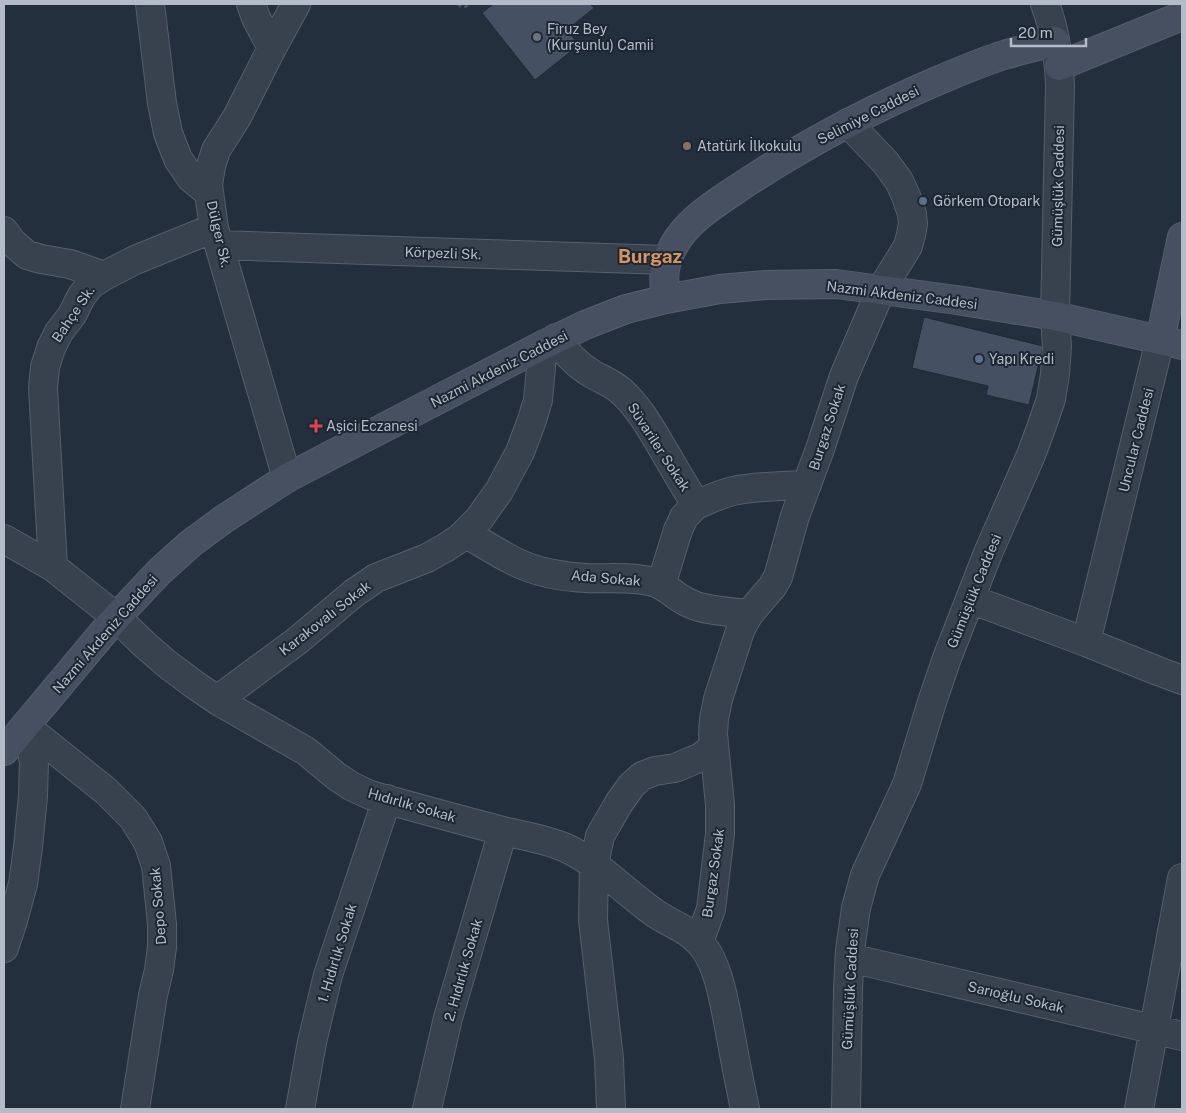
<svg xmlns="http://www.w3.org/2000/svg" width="1186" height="1113" viewBox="0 0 1186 1113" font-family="'Public Sans',sans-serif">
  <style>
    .building { fill: #455162; stroke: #1f2835 }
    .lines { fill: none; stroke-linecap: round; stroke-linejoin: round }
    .street-casing { stroke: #565f6c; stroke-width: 30 }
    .secondary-casing { stroke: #565f6c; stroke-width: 30 }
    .path { stroke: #44595c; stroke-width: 3; stroke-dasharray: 4 4; stroke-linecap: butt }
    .street { stroke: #38414e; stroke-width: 28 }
    .secondary { stroke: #465061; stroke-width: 28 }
    .worship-dot { fill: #6b7280; stroke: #1d2633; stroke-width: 2 }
    .education-dot { fill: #8d6e63; stroke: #1d2633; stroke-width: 2 }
    .service-dot { fill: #5c6f8a; stroke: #1d2633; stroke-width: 2 }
    .health-dot { fill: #e0444e; stroke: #1d2633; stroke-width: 2 }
    .labels { text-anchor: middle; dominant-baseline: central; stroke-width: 4; stroke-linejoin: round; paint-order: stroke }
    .poi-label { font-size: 14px; fill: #b4bcc9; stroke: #1d2633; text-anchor: start }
    .street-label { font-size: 14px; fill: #b4bcc9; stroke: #1d2633 }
    .district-label { font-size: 19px; font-weight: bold; fill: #d59563; stroke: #1d2633 }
  </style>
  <rect width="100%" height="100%" fill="#242f3e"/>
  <path class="building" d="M 493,4 L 590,4 L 594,8 L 567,30 L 579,45 L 535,80 L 482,13 Z
    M 924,317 L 1043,346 L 1029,405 L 986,395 L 988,386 L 912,368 Z"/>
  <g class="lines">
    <g class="street-casing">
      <path id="street" d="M 150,4 L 162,103 L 168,133 L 178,159 L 191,178 L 209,193
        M 251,4 L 256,18 L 272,48
        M 4,231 L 12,242 L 27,255 L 41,259 L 70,264 L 104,276
        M 220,245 L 667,260
        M 556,338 C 566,354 578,366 594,375 C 603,380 613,384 621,391 C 639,407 651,429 663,449 C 674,468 685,487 696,505 C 708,500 720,494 733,491 C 757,486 782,486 807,485
        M 287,478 L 214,228 L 208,185 L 211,166 L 216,150 L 237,117 L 272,48 L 296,4
        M 465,533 C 485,544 504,558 525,566 C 542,573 567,577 585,578 C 607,579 632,576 653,582 C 669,587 675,597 689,603 C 704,611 732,612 749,614
        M 4,539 L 53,567 L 116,617 L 145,645 L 167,664 L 195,685 L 220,702 L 306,751 L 336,776 L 351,786 L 370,795 C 414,807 459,820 503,831 C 524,836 546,839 566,848 C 598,863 623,890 652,911 C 667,923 686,927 699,942
        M 53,567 L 43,388 L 45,367 L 51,348 L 59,332 L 72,315 L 81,297 L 90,285 L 104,276 L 135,260 L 214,228
        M 661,585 L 678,530 L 684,517 L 696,505
        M 970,599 L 1086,642 L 1158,671 L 1182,680
        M 1086,642 L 1160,340
        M 217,700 L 297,641 L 354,593 L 376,578 L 427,558 L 445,548 L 460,538 L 479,519 L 499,491 L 520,452 L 532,420 L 538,400 L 543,345
        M 25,726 L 106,791 L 133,818 L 148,842 L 156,866 L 162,924 L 162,947 L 159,970 L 153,995 L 135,1109
        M 4,948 L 12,924 L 23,884 L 28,847 L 33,796 L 34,761 L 25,726
        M 850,958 L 1182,1036
        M 300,1109 L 312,1042 L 328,975 L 387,799
        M 427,1109 L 448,1018 L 503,831
        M 611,1109 L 609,1059 L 593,920 L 594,865 L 600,836 L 619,803 L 631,786 L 642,776 L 655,771 L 675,768 L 687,763 L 701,757 L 714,747
        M 745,1109 C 740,1085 735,1061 731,1037 C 725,1009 720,963 699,942 L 711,909 L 720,834 L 720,805 L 713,734 L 714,719 L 718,699 L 741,628 L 749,614 L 772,587 L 778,577 L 795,516 L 820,449 L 844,376 L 881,290 L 908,246 L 911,235 L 913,224 L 912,214 L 906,196 L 899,181 L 886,163 L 848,123
        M 846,1109 L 848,989 L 850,950 L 856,908 L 865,875 L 907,784 L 932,702 L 947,658 L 988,553 L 1031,455 L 1041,428 L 1051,399 L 1055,374 L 1057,347 L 1055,316 L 1060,86 C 1059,58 1055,30 1045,4
        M 1139,1109 L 1182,878"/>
    </g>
    <g class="secondary-casing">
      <path id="secondary" d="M 1059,66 L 1182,16
        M 666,299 C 663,279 663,265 673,247 C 688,218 723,199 749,181 C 809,142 872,109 937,81 C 959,72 981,62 1004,55 C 1021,50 1038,46 1055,41
        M 1160,340 L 1182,237
        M 4,751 L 112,622 L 159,572 L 190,544 L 224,519 L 287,478 L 543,345 L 585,325 L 626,309 L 666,299 L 720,289 L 765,285 L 836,284 L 957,300 L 1055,316 L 1182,345"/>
    </g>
    <path class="path" d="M 458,4 L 463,8 L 470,4"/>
    <use href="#street" class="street"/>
    <use href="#secondary" class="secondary"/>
  </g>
  <circle class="worship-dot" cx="537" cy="37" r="5"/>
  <circle class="education-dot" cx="687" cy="146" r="5"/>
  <g class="service-dot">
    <circle cx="923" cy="201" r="5"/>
    <circle cx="979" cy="359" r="5"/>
  </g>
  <path class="health-dot" d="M313.5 418.5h5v5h5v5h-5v5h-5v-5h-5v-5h5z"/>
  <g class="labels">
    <g class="poi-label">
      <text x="547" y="29">Fîruz Bey<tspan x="547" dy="16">(Kurşunlu) Camii</tspan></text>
      <text x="697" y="146">Atatürk İlkokulu</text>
      <text x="933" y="201">Görkem Otopark</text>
      <text x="989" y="359">Yapı Kredi</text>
      <text x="326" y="426">Aşici Eczanesi</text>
    </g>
    <g class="street-label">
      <text transform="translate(868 115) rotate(-27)">Selimiye Caddesi</text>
      <text transform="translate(1058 186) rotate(-89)">Gümüşlük Caddesi</text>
      <text transform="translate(219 234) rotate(77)">Dülger Sk.</text>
      <text transform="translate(443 253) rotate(2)">Körpezli Sk.</text>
      <text transform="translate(902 295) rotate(7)">Nazmi Akdeniz Caddesi</text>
      <text transform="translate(73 314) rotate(-56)">Bahçe Sk.</text>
      <text transform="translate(499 369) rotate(-27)">Nazmi Akdeniz Caddesi</text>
      <text transform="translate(827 427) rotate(-72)">Burgaz Sokak</text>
      <text transform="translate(1136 440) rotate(-76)">Uncular Caddesi</text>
      <text transform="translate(659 447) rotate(57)">Süvariler Sokak</text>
      <text transform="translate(606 578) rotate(5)">Ada Sokak</text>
      <text transform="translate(974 591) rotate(-68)">Gümüşlük Caddesi</text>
      <text transform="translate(325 618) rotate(-38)">Karakovalı Sokak</text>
      <text transform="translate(105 634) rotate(-49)">Nazmi Akdeniz Caddesi</text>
      <text transform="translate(412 805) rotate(16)">Hıdırlık Sokak</text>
      <text transform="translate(713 873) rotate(-82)">Burgaz Sokak</text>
      <text transform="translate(158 906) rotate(-95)">Depo Sokak</text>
      <text transform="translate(337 953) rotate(-73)">1. Hıdırlık Sokak</text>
      <text transform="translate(463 970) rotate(-74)">2. Hıdırlık Sokak</text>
      <text transform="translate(850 989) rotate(-87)">Gümüşlük Caddesi</text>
      <text transform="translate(1016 997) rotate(13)">Sarıoğlu Sokak</text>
    </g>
    <g class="district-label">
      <text x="650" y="256">Burgaz</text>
    </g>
  </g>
  <rect width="1186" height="1113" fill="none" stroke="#b4bcc9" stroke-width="10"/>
  <path d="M1011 38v8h75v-8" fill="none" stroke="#b4bcc9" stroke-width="2.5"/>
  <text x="1018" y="38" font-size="15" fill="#b4bcc9" stroke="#1d2633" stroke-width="4" paint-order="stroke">20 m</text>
</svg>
